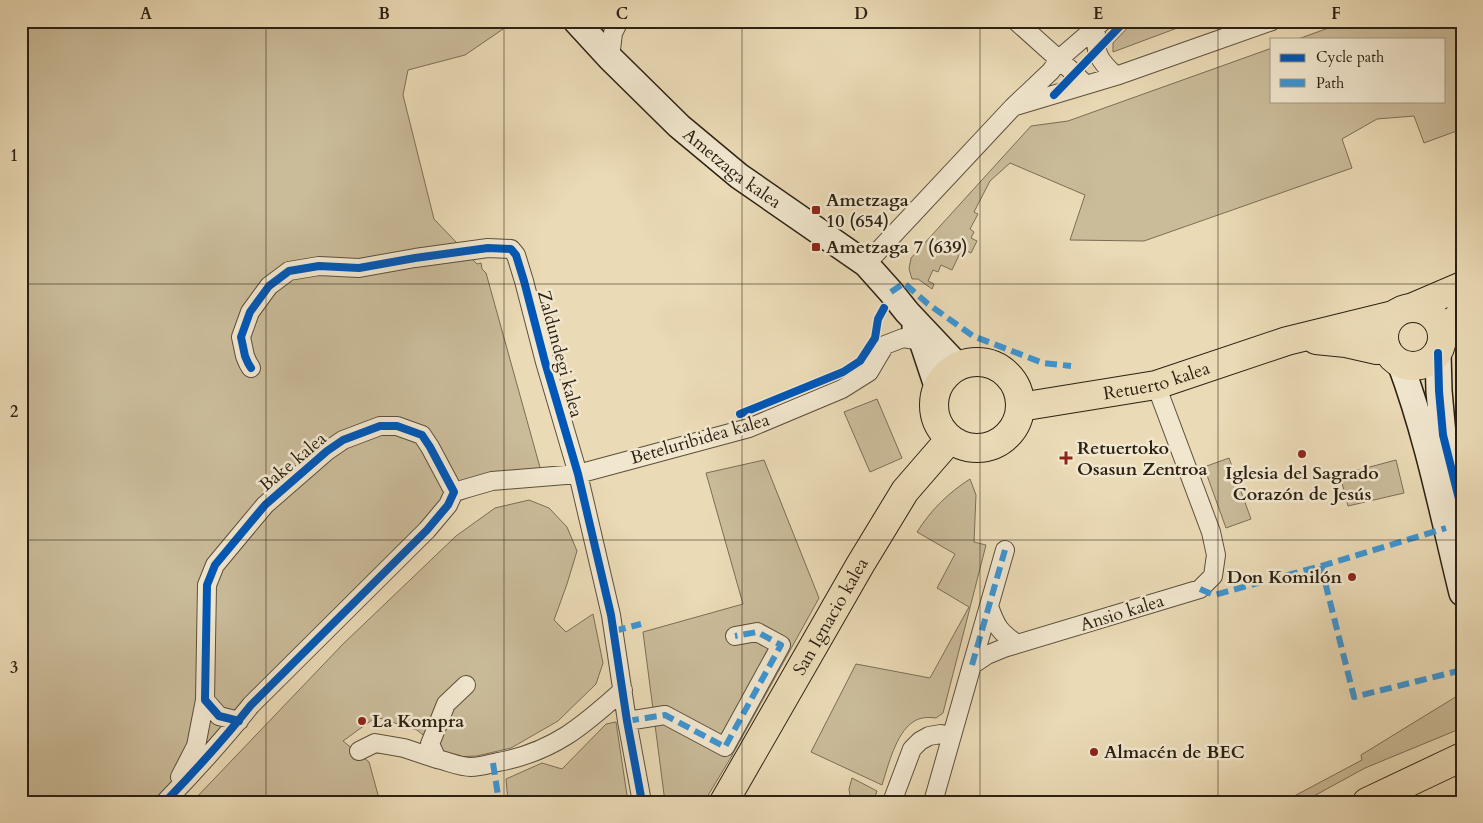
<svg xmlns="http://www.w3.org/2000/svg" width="1483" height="823" viewBox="0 0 1483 823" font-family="Cardo,serif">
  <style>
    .green { fill: #cabb99; stroke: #7b6e56 }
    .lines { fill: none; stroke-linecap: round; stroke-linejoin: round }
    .street-casing { stroke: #5c4f3c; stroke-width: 20 }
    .secondary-casing { stroke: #2c2113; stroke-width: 28 }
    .primary-casing { stroke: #2c2113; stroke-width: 30 }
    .highway-casing { stroke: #2c2113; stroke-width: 30 }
    .street { stroke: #f1e7cf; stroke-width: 18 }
    .secondary { stroke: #f1e7cf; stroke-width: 25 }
    .primary { stroke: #eadab5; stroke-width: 28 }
    .highway { stroke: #eadab5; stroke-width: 28 }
    .quiet { stroke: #3c95d3; stroke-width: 6; stroke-dasharray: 12 6; stroke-linecap: butt }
    .cycleway-casing { stroke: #f1e7cf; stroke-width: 11 }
    .cycleway { stroke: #0057b8; stroke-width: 8 }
    .grid { fill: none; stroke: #2c2113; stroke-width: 1; stroke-opacity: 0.55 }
    .poi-dot { fill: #8f2418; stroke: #f1e7cf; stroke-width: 2 }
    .labels { text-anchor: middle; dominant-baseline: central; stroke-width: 5; stroke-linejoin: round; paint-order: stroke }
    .street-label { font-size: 18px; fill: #2c2113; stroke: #f1e7cf }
    .poi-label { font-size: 18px; font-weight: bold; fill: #2c2113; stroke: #f1e7cf; text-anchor: start }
    .neatline { fill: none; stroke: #2c2113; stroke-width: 2 }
    .grid-label { font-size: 16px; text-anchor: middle; font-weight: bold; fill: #2c2113 }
  </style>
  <rect width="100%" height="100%" fill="#eadab5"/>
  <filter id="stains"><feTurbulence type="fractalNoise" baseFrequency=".004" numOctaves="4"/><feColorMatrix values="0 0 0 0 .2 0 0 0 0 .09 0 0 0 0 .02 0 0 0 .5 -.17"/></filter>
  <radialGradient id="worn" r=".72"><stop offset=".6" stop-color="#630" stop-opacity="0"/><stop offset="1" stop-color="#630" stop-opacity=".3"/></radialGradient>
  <path class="green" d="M 21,21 L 506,21 L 509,25 L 465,55 L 408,70 L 403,95 L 434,219 L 477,264 L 481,263 L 482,269 L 486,273 L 541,471 L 448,505 L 159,802 L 21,802 Z
    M 1134,21 L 1196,21 L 1113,52 L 1113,43 Z
    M 1348,21 L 1462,21 L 1462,129 L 1424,143 L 1414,116 L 1377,119 L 1342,139 L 1352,168 L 1144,241 L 1070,240 L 1085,195 L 1010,163 L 990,181 L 974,212 L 978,214 L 970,229 L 974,232 L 971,238 L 977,241 L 971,253 L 965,250 L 962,256 L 959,255 L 952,270 L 941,265 L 938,272 L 933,270 L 928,281 L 934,284 L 932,289 L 918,279 L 912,279 L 909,269 L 911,258 L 1031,126 L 1068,121 L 1272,48 L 1272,101 L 1444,101 L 1444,39 L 1298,39 Z
    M 877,399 L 902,458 L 870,472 L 844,412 Z
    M 1229,458 L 1251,519 L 1226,528 L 1204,467 Z
    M 764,460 L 819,598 L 730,759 L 704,802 L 665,802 L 643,632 L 743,604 L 706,473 Z
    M 1396,460 L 1404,493 L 1348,506 L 1340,475 Z
    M 970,479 L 976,495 L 974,542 L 986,545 L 943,713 L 936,718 C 928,717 920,717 913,722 C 896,733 888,766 882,785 L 811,752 L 856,664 L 930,678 L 969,607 L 937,588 L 955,554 L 917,532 C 931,510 948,493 970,479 Z
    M 529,500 L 549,508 L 567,527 L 577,551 L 567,584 L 554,620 L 566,632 L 593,614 L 603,663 L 596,684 L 558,721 L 511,748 L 477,756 L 450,757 L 417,730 L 376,717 L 343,741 L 369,762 L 380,802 L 192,802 L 343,644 L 456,536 L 495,508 Z
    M 1462,693 L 1462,728 L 1365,768 L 1303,802 L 1283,802 L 1362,760 L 1361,755 Z
    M 616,722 L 628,802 L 540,802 L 539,797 L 508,802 L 506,779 L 542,763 L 562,769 L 606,724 Z
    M 852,778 L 877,791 L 873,802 L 851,802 L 849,789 Z"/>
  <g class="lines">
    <g class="street-casing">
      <path id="street" d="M 1016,21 L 1074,73 L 1086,85
        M 1096,28 C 1095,53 1097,59 1116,76
        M 610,58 L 613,33 L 619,21
        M 1016,106 L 1116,76 L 1272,21
        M 866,264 L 1013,107 L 1051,71 L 1059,59 L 1103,21
        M 251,368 L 248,363 L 245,356 L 241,337 L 250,312 L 269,286 L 289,271 L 319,266 L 359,268 L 415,258 L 488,248 L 511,249 L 516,255 L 524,281 L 545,362 L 578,474 L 611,615 L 627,721 L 642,802
        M 454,492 L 492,481 L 578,474 L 749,428 L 842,389 L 869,372 L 885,345 L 903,338 L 922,341
        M 989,606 C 996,627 1000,632 1017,644
        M 972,665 L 1005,550
        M 466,685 L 446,704 L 430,744 L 437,759 C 447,761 460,767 471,767 C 479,767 489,764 498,762 C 553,752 583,726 623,690
        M 627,721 L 665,715 L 725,747 L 781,645 L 757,632 L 735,636
        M 359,751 L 375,743 L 404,748 L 437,759
        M 180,777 L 196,746 L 205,700
        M 165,802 C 195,771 224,739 251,705 L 427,530 L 448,505 L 454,492 L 430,447 L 422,435 L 397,426 L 380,426 L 343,440 L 327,451 L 265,505 L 215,565 L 207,585 L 205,700 L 219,716 L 239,721
        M 892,802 L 912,749 L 920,741 L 929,736 L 941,734 L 952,736
        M 933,802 L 972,665 L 987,655 L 1004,648 L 1200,589 L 1213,576 L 1216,555 L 1211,532 L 1156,385"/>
    </g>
    <g class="secondary-casing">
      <g id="secondary">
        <path id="s1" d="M 576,21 L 610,58 L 679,126 L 739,176 L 866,264 L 891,292 L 907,312 L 957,365"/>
        <path d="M 915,328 L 922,341 L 937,386"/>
        <path d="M 1438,353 L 1439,391 L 1443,435 L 1462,511"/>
        <path d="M 1400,363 C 1428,438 1443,516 1462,593"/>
      </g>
    </g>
    <g class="primary-casing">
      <g id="primary">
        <path d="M 1413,307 L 1462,286"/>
        <circle cx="1413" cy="337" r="29"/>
        <path d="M 1443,336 L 1462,312"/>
        <path d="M 1316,340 L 1346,343 L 1377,350 L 1386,348"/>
        <circle cx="977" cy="405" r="43"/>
        <path id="s2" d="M 1020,407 L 1156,385 L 1287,341 L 1393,315"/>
        <path id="s3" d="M 724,802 L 860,565 L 905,491 L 950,439"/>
      </g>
    </g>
    <g class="highway-casing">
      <path id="highway" d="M 1367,802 L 1462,757"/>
    </g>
    <use href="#street" class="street"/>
    <use href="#secondary" class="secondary"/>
    <use href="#primary" class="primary"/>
    <use href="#highway" class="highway"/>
    <path class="quiet" d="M 891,292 L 904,283 L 928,304 L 973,336 L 1043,363 L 1071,366
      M 1321,566 L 1446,528
      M 1200,589 L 1214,595 L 1321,566 L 1354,697 L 1462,670
      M 614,631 L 641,624
      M 972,665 L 1005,550
      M 627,721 L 665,715 L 725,747 L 781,645 L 757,632 L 735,636
      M 493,763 L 499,802"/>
    <g class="cycleway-casing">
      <path id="cycleway" d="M 1054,95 L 1125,21
        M 1438,353 L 1439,391 L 1443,435 L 1462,511
        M 251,368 L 248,363 L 245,356 L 241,337 L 250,312 L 269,286 L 289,271 L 319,266 L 359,268 L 415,258 L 488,248 L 511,249 L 516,255 L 524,281 L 545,362 L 578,474 L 611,615 L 627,721 L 642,802
        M 740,414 L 843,372 L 860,361 L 875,338 L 878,319 L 884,308
        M 165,802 C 195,771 224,739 251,705 L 427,530 L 448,505 L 454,492 L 430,447 L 422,435 L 397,426 L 380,426 L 343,440 L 327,451 L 265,505 L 215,565 L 207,585 L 205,700 L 219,716 L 239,721"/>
    </g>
    <use href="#cycleway" class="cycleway"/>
  </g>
  <path class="grid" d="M 266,21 L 266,802M 504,21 L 504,802M 742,21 L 742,802M 980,21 L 980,802M 1218,21 L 1218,802M 21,284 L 1462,284M 21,540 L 1462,540"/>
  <g class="poi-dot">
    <rect x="811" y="205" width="10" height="10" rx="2.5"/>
    <rect x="811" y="242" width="10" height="10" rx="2.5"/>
    <circle cx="1302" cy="454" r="5"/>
    <path d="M1063.5 450.5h5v5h5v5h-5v5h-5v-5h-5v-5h5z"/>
    <circle cx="1352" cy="577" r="5"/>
    <circle cx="362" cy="721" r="5"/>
    <circle cx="1094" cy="752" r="5"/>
  </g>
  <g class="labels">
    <g class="street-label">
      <text stroke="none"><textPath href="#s1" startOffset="215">Ametzaga kalea</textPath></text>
      <text transform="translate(560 354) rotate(75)">Zaldundegi kalea</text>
      <text stroke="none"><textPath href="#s2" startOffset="139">Retuerto kalea</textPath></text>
      <text transform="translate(700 439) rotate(-16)">Beteluribidea kalea</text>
      <text transform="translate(293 462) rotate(-40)">Bake kalea</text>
      <text transform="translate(1122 613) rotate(-17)">Ansio kalea</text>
      <text stroke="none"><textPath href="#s3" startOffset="214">San Ignacio kalea</textPath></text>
    </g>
    <g class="poi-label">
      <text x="826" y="200">Ametzaga<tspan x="826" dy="21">10 (654)</tspan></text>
      <text x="826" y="247">Ametzaga 7 (639)</text>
      <text x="1077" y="448">Retuertoko<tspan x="1077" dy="21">Osasun Zentroa</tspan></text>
      <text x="1302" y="473" text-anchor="middle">Iglesia del Sagrado<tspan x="1302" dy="21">Corazón de Jesús</tspan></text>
      <text x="1342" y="577" text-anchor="end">Don Komilón</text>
      <text x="372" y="721">La Kompra</text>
      <text x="1104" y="752">Almacén de BEC</text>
    </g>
  </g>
  <rect width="1483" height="823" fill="none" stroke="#eadab5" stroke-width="55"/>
  <rect x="1270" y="38" width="175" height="65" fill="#f1e7cf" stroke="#a29884"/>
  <rect x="1280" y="54" width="25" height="8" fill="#0057b8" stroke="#a29884"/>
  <text x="1316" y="62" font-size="15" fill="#2c2113">Cycle path</text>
  <rect x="1280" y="79" width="25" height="8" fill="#3c95d3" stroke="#a29884"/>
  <text x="1316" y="88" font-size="15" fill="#2c2113">Path</text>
  <rect x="28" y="28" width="1428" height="768" class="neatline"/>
  <g class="grid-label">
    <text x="146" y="19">A</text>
    <text x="384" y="19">B</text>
    <text x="622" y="19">C</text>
    <text x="861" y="19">D</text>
    <text x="1098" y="19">E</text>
    <text x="1336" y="19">F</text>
    <text x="14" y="161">1</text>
    <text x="14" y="417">2</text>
    <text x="14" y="673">3</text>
  </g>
  <rect width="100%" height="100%" filter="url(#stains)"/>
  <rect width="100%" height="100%" fill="url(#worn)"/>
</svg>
